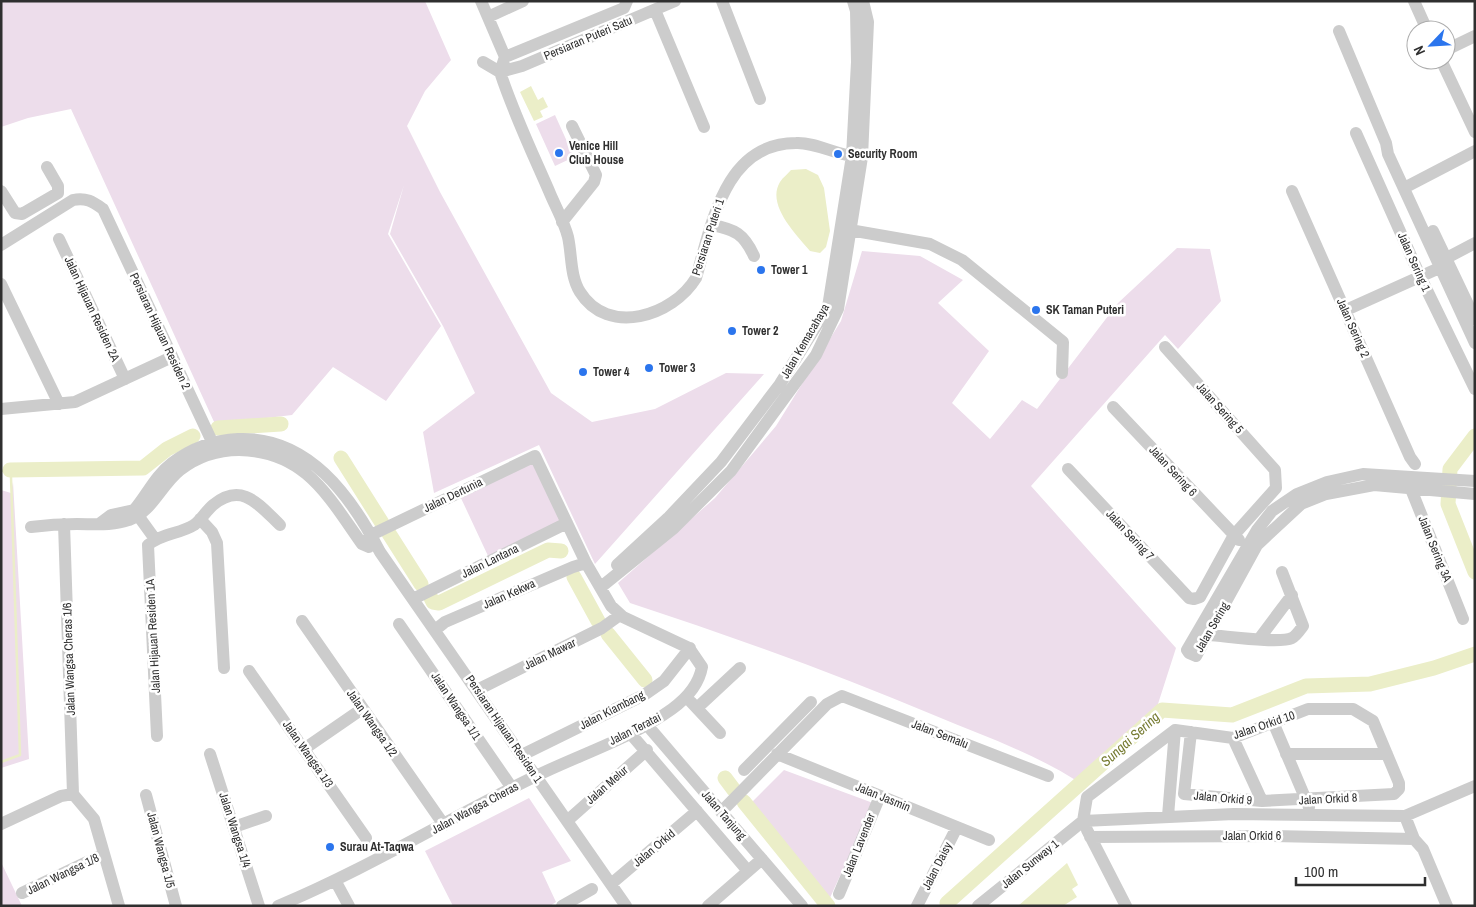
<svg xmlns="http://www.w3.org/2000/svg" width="1476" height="907" viewBox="0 0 1476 907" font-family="'Archivo Narrow',sans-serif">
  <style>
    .green { fill: #edddeb }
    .water { fill: #ebeec8 }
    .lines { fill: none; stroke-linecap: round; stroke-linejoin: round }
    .stream { stroke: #ebeec8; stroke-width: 2.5 }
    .river { stroke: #ebeec8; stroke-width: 15 }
    .minor { stroke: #ccc; stroke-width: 12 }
    .poi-dot { fill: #2b75ed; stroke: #fff; stroke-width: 2 }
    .labels { text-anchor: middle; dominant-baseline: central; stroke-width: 5; stroke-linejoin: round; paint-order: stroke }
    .street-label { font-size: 12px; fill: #2f2f2f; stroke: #fff }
    .poi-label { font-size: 12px; font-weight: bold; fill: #2f2f2f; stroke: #fff; text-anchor: start }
    .water-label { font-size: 14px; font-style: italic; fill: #767b31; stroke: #fff }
  </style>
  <rect width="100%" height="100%" fill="#fff"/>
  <path class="green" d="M 1,1 L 425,1 L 451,60 L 425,91 L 407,126 L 440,192 L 551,393 L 592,422 L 655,409 L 726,373 L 764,374 L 595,564 L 539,445 L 434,493 L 423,432 L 475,393 L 443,326 L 390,234 L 404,185 L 388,234 L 441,326 L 386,401 L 333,367 L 292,415 L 215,424 L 71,109 L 28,118 L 1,127 Z
    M 555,115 L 574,157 L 555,166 L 536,124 Z
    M 1177,248 L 1210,249 L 1221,301 L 1178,349 L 1165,335 L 1031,486 L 1176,648 L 1157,707 L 1077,781 C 1033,753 984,736 936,716 C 836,674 734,637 630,603 L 618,583 L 715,498 L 776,426 L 841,321 L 862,251 L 920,256 L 963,280 L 938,303 L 989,351 L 952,403 L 990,439 L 1022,400 L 1037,409 L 1118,303 Z
    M 534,459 L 564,522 L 489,558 L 460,496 Z
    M 13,482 L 29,759 L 1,768 L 1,490 L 11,493 Z
    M 784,770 L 873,803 L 829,900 L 750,804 Z
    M 529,798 L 571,861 L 542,872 L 556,902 L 550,906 L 453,906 L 425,851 Z
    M 1,862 L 22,906 L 1,906 Z"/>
  <path class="water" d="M 531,86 L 538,100 L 543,97 L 548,107 L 540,111 L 543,117 L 534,121 L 520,92 Z
    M 806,169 L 818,175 L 824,188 L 830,231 L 826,247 L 820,253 L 810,251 C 796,234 766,205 780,182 C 783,177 788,174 791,170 Z
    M 1067,863 L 1078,885 L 1072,889 L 1077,897 L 1063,906 L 1018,906 Z"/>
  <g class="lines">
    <path class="stream" d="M 1,471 L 10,470 L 11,477 L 20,755 L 1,762"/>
    <path class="river" d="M 218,428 L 281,424
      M 1475,436 L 1450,469 L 1448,504 L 1475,572
      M 341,458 L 382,523
      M 10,470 L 143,468 L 167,449 L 193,436
      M 388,532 L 421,584
      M 574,577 L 598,621
      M 431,598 L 433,602 L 439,603 L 548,550 L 561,551
      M 608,634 L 645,680
      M 725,778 L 734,790
      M 744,802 L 828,906
      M 947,903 L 1162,710 L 1232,715 L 1306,686 L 1370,684 L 1434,668 L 1475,654"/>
    <path class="minor" d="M 481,1 L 505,57
      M 722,1 L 760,99
      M 1414,1 L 1427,30
      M 655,10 L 704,127
      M 488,17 L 523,1
      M 1339,31 L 1386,143 L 1388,154 L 1475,343
      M 1446,50 L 1475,36
      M 1441,60 L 1475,132
      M 483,62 L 500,72
      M 500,72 C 513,112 532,152 549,191 C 555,206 564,221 568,237 C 572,255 570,276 580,292 C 608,337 673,316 696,278 C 712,223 725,143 796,143 C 816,142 838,156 859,157
      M 500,72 L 522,66 L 675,1
      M 500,72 L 505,57 L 624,8 L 627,1
      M 1356,133 L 1420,276 L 1475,389
      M 1404,188 L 1475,151
      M 1,191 L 15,213 L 22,214 L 58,193 L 58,186 L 47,167
      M 1292,191 L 1410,457 L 1415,464
      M 562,222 L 594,182 L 596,175 L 572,126
      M 711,225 C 735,229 744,234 754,256
      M 844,229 L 930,244 L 962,260 L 1063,342 L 1062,373
      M 1433,231 L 1475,319
      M 59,239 L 125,379
      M 1,245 L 73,200 C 86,197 93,202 103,209 L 215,448
      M 1439,262 L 1475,243
      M 1,284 L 59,404
      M 1346,310 L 1446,265
      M 1113,407 L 1239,540
      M 1,409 L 75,402 L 172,357
      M 1068,469 L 1189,598 L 1194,599 L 1200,597 L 1234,535 L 1276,488 L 1275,470 L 1165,347
      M 1411,481 L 1411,489 L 1463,619
      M 1475,481 L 1363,474 L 1327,482 L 1297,494 L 1272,511 L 1257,530 L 1187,650 L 1189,653 L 1196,656 L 1257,545 L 1301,504 L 1326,494 L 1374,485 L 1475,494
      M 134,510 L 155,539
      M 200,519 L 212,532 L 217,543 L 224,668
      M 64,524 L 73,794
      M 99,524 L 111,515 L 134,510 C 147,495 155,476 172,463 C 192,448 213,440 238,439 C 308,436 351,496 380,552 L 626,906
      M 31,527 C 46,525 61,524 77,524 C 94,524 113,526 129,520 C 152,512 161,485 180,470 C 197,457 218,450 239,450 C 305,451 328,496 362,544 L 369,547
      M 617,565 L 668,518 L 721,462 L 780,384 L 828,307 L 852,156 L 857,62 L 856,11 L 853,1
      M 601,587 L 674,528 L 731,471 L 816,355 L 838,309 L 862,157 L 868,22 L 863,1
      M 413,599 L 567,523
      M 302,621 L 444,825
      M 399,624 L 512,788
      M 435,630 L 445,622 L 573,567 L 586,563
      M 1203,631 L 1209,635 C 1226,636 1279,644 1292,638 C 1296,636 1300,630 1303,626 L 1282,572
      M 1259,639 L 1292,595
      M 249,671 L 366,838
      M 477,690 L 602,628 L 620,615
      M 691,702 L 720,733
      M 697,708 L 740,668
      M 1273,722 L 1309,807
      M 647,725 L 802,906
      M 630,733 L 748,871
      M 157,736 L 148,545 C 162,533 180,534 194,525 C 201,520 206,511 213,505 C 242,481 259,505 280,525
      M 1233,738 L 1262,801
      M 304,749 L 362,709
      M 210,754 L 259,906
      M 777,754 L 989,840
      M 1286,754 L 1387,754
      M 522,755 L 644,695 L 664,681 L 690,648
      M 744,770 L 811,702
      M 73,794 L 94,819 L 119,906
      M 146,795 L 176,906
      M 721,812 L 827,704 L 842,696 L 1048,776
      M 1168,816 L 1175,730
      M 1405,816 L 1414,839 L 1423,849 L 1447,906
      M 567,821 L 647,750
      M 1083,821 L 1087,797 L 1175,730 L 1233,738 L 1308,709 L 1353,709 L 1373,721 L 1399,783 L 1399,789 L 1394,794 L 1262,801 L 1184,794 L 1191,732
      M 1083,821 L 1234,814 L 1405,816 L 1475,786
      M 1,824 L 61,796 L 73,794
      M 234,827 L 266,816
      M 1087,830 L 1126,906
      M 1090,837 L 1273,836 L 1414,839
      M 336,882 L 349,906
      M 611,884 L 697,811
      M 22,893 L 104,854
      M 839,894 L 880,796
      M 278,906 C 369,868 449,818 536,776 C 581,754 632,738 672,709 C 687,698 699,684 702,667 L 689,648 L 623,617 L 611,606 L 586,563 L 535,456 L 371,535 L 362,544
      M 562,906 L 592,889
      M 708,906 L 762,859
      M 917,906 L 957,827
      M 978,906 L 1083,821"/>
  </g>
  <g class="poi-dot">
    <circle cx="559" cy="153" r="5"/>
    <circle cx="838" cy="154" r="5"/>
    <circle cx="761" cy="270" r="5"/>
    <circle cx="1036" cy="310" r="5"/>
    <circle cx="732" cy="331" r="5"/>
    <circle cx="649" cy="368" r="5"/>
    <circle cx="583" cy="372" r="5"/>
    <circle cx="330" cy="847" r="5"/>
  </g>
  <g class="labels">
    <g class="street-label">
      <text transform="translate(588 38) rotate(-23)">Persiaran Puteri Satu</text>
      <text transform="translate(708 237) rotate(-72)">Persiaran Puteri 1</text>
      <text transform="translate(1414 262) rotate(66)">Jalan Sering 1</text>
      <text transform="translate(92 309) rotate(65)">Jalan Hijauan Residen 2A</text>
      <text transform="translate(1353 328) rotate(66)">Jalan Sering 2</text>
      <text transform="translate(160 331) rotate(65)">Persiaran Hijauan Residen 2</text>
      <text transform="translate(805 341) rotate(-60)">Jalan Kemacahaya</text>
      <text transform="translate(1220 408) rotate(48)">Jalan Sering 5</text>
      <text transform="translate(1173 471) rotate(47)">Jalan Sering 6</text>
      <text transform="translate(453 495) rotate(-26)">Jalan Dertunia</text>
      <text transform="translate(1130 535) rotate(47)">Jalan Sering 7</text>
      <text transform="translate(1435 549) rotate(68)">Jalan Sering 3A</text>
      <text transform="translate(490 561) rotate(-26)">Jalan Lantana</text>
      <text transform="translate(509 594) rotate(-24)">Jalan Kekwa</text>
      <text transform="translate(1212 627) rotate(-60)">Jalan Sering</text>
      <text transform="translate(153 636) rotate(-93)">Jalan Hijauan Residen 1A</text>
      <text transform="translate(550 654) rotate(-26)">Jalan Mawar</text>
      <text transform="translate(69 659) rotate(-92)">Jalan Wangsa Cheras 1/6</text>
      <text transform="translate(456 706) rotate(56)">Jalan Wangsa 1/1</text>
      <text transform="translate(612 710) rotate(-27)">Jalan Kiambang</text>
      <text transform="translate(372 723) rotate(55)">Jalan Wangsa 1/2</text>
      <text transform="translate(1264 725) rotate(-19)">Jalan Orkid 10</text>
      <text transform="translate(504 729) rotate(56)">Persiaran Hijauan Residen 1</text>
      <text transform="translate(635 729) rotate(-27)">Jalan Teratai</text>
      <text transform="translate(940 734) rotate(21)">Jalan Semalu</text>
      <text transform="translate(308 754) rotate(55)">Jalan Wangsa 1/3</text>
      <text transform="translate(607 785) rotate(-41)">Jalan Melur</text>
      <text transform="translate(883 797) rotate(22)">Jalan Jasmin</text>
      <text transform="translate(1223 798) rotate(5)">Jalan Orkid 9</text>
      <text transform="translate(1328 799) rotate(-3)">Jalan Orkid 8</text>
      <text transform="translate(475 808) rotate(-28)">Jalan Wangsa Cheras</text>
      <text transform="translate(724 815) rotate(49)">Jalan Tanjung</text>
      <text transform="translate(235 830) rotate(72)">Jalan Wangsa 1/4</text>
      <text x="1252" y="836">Jalan Orkid 6</text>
      <text transform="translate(859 845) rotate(-68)">Jalan Lavender</text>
      <text transform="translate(654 848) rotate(-40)">Jalan Orkid</text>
      <text transform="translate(161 850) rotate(75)">Jalan Wangsa 1/5</text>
      <text transform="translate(1030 864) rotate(-39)">Jalan Sunway 1</text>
      <text transform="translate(937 866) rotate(-63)">Jalan Daisy</text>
      <text transform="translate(63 874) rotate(-26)">Jalan Wangsa 1/8</text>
    </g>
    <g class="poi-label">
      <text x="569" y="146">Venice Hill<tspan x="569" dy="14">Club House</tspan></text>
      <text x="848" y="154">Security Room</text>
      <text x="771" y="270">Tower 1</text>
      <text x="1046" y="310">SK Taman Puteri</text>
      <text x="742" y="331">Tower 2</text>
      <text x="659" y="368">Tower 3</text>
      <text x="593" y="372">Tower 4</text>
      <text x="340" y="847">Surau At-Taqwa</text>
    </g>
    <g class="water-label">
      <text transform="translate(1130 739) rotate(-42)">Sungai Sering</text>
    </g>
  </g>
  <rect width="1476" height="907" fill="none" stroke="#2f2f2f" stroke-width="5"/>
  <g transform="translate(1431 45) rotate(245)"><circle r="24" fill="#ffffff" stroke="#acacac"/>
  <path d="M0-4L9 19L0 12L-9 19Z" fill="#2b75ed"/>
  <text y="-8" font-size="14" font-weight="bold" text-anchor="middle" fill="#2f2f2f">N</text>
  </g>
  <path d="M1296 877v8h129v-8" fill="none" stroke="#2f2f2f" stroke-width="2.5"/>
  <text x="1304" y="877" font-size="15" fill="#2f2f2f" stroke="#ffffff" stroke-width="4" paint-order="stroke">100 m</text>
</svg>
